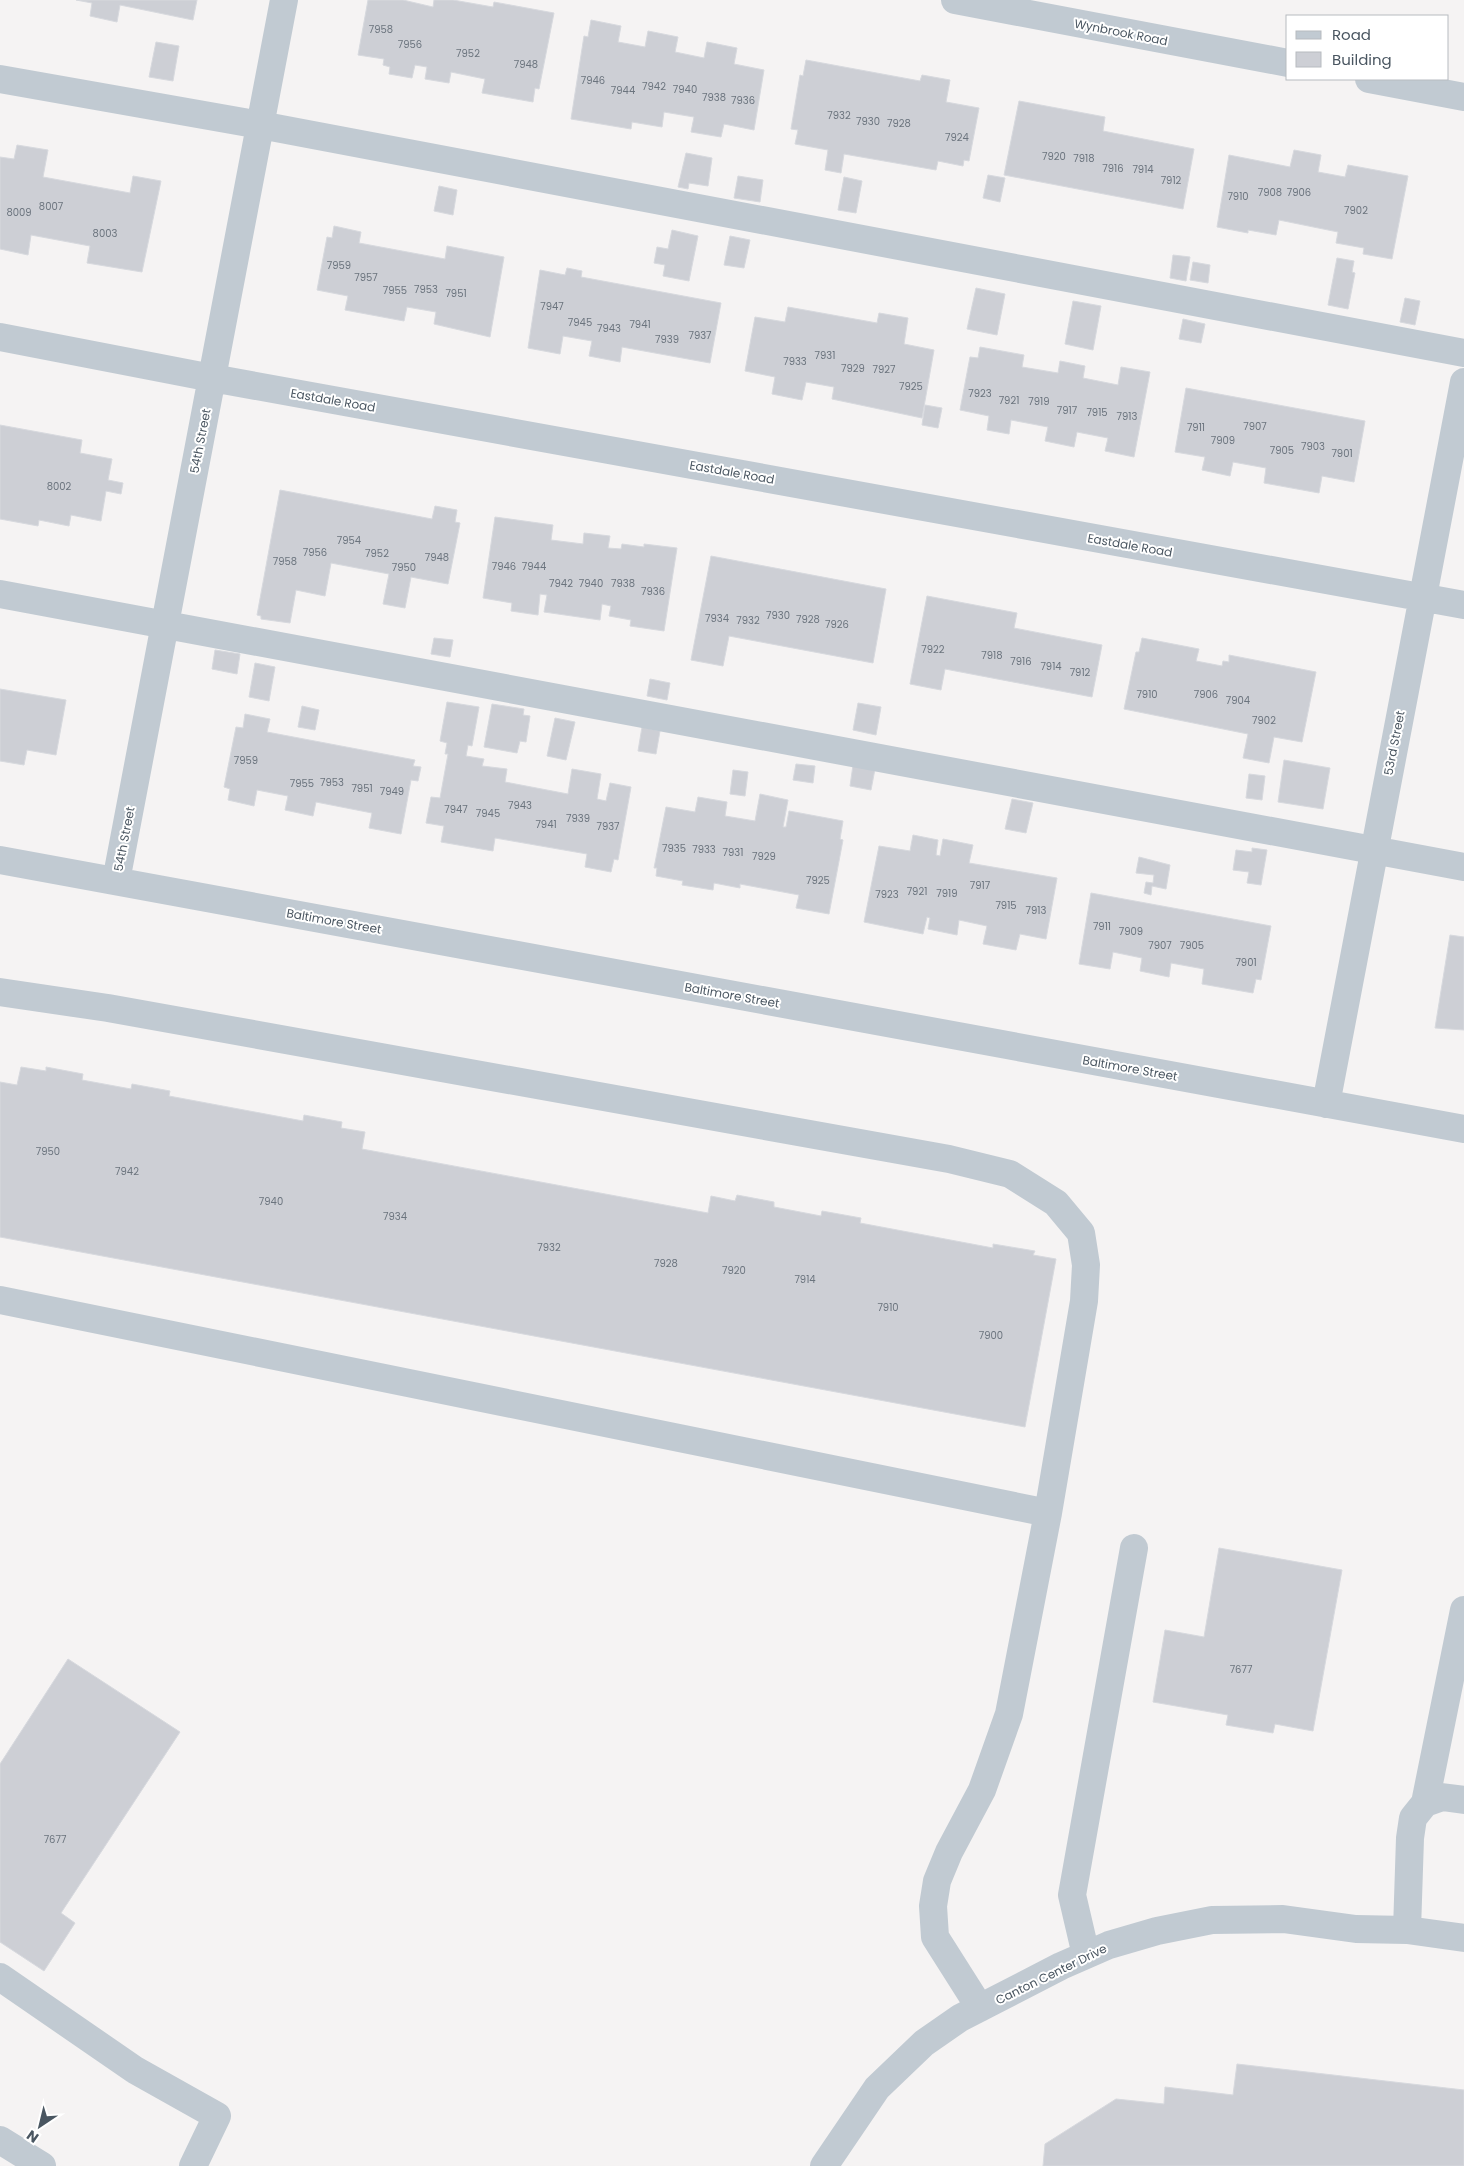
<svg xmlns="http://www.w3.org/2000/svg" width="1464" height="2166" font-family="Poppins,sans-serif">
<rect width="100%" height="100%" fill="#f5f3f3"/>
<path fill="#cdcfd5" stroke="#d7d9de" d="M 76,0 L 197,0 L 193,20 L 120,5 L 117,22 L 90,16 L 92,3 Z
M 368,0 L 403,0 L 433,7 L 434,0 L 453,0 L 493,7 L 494,2 L 554,13 L 539,89 L 535,88 L 533,102 L 482,93 L 485,79 L 451,72 L 449,83 L 425,79 L 427,67 L 415,65 L 412,78 L 389,74 L 390,67 L 383,65 L 384,59 L 358,55 Z
M 591,20 L 621,26 L 618,42 L 645,47 L 648,31 L 678,37 L 675,52 L 704,58 L 707,42 L 737,48 L 734,64 L 764,70 L 754,130 L 724,124 L 721,137 L 691,132 L 694,117 L 664,112 L 662,127 L 632,122 L 631,129 L 571,119 L 584,36 L 588,37 Z
M 156,42 L 179,46 L 173,81 L 149,77 Z
M 806,60 L 920,81 L 922,75 L 950,80 L 946,102 L 979,108 L 969,161 L 964,160 L 963,166 L 938,161 L 936,170 L 844,154 L 841,173 L 825,170 L 828,150 L 795,144 L 798,130 L 791,129 L 800,75 L 803,76 Z
M 1019,101 L 1105,117 L 1103,131 L 1194,149 L 1183,209 L 1004,175 Z
M 17,145 L 48,150 L 43,177 L 130,193 L 133,176 L 161,181 L 142,272 L 87,263 L 90,246 L 31,235 L 28,255 L 0,249 L 0,157 L 14,159 Z
M 1294,150 L 1321,155 L 1318,172 L 1345,177 L 1348,165 L 1408,176 L 1392,259 L 1363,254 L 1364,248 L 1336,243 L 1338,232 L 1279,220 L 1276,235 L 1248,230 L 1248,233 L 1217,227 L 1229,155 L 1290,167 Z
M 686,153 L 712,158 L 708,186 L 689,183 L 688,189 L 678,187 Z
M 988,175 L 1005,178 L 1000,202 L 983,198 Z
M 738,176 L 763,180 L 760,202 L 734,198 Z
M 844,177 L 862,181 L 856,213 L 838,210 Z
M 439,186 L 457,190 L 453,215 L 434,211 Z
M 334,226 L 361,232 L 359,243 L 445,259 L 447,246 L 504,257 L 490,337 L 434,324 L 436,312 L 407,307 L 404,321 L 345,310 L 348,296 L 317,290 L 327,237 L 332,238 Z
M 672,230 L 698,236 L 689,281 L 663,276 L 665,265 L 654,263 L 657,247 L 668,249 Z
M 730,236 L 750,240 L 744,268 L 724,265 Z
M 1173,255 L 1190,257 L 1186,281 L 1170,278 Z
M 1337,258 L 1354,261 L 1352,272 L 1355,273 L 1348,309 L 1328,305 Z
M 1193,262 L 1210,265 L 1208,283 L 1190,280 Z
M 567,268 L 582,271 L 581,277 L 721,303 L 710,363 L 622,347 L 620,362 L 589,356 L 592,341 L 563,336 L 560,354 L 528,348 L 540,270 L 565,275 Z
M 976,288 L 1005,294 L 997,335 L 967,329 Z
M 1405,298 L 1420,301 L 1415,325 L 1400,322 Z
M 1073,301 L 1101,306 L 1093,350 L 1065,344 Z
M 788,307 L 877,323 L 879,313 L 908,318 L 904,344 L 934,350 L 922,418 L 832,399 L 834,387 L 806,382 L 802,400 L 772,394 L 775,377 L 745,371 L 755,317 L 785,322 Z
M 1183,319 L 1205,324 L 1201,343 L 1179,339 Z
M 980,347 L 1024,355 L 1022,367 L 1058,373 L 1060,361 L 1085,366 L 1083,378 L 1118,385 L 1121,367 L 1150,372 L 1134,457 L 1105,451 L 1108,438 L 1077,432 L 1074,447 L 1045,441 L 1048,427 L 1011,420 L 1009,434 L 987,430 L 989,416 L 960,410 L 970,357 L 978,358 Z
M 1186,388 L 1365,421 L 1354,482 L 1322,476 L 1319,493 L 1264,483 L 1266,468 L 1233,462 L 1230,476 L 1202,470 L 1205,457 L 1175,452 Z
M 925,405 L 942,408 L 938,428 L 922,425 Z
M 0,425 L 82,440 L 80,453 L 112,459 L 108,480 L 123,483 L 121,494 L 106,491 L 101,521 L 71,515 L 69,526 L 39,520 L 38,526 L 0,519 Z
M 280,490 L 432,519 L 435,506 L 457,510 L 455,522 L 460,523 L 448,584 L 411,577 L 405,608 L 383,604 L 389,574 L 331,563 L 325,596 L 296,590 L 290,623 L 261,619 L 261,616 L 257,615 Z
M 495,517 L 553,525 L 551,540 L 583,544 L 584,533 L 610,536 L 608,548 L 621,549 L 622,544 L 644,547 L 644,544 L 677,548 L 664,631 L 630,626 L 631,620 L 609,616 L 611,606 L 602,604 L 600,620 L 544,612 L 547,595 L 540,594 L 538,615 L 511,611 L 512,603 L 483,598 Z
M 711,556 L 886,589 L 873,663 L 729,636 L 723,666 L 691,660 Z
M 927,596 L 1017,613 L 1014,628 L 1102,645 L 1092,697 L 945,669 L 941,690 L 910,684 Z
M 434,638 L 453,640 L 450,657 L 431,654 Z
M 1142,638 L 1199,649 L 1196,661 L 1222,666 L 1223,661 L 1229,662 L 1229,655 L 1316,672 L 1302,742 L 1274,737 L 1269,763 L 1243,758 L 1248,734 L 1124,709 L 1136,652 L 1139,652 Z
M 215,650 L 240,654 L 237,674 L 212,669 Z
M 255,663 L 275,667 L 269,701 L 249,697 Z
M 650,679 L 670,683 L 667,700 L 647,696 Z
M 0,689 L 66,700 L 56,755 L 27,750 L 24,765 L 0,761 Z
M 447,702 L 479,707 L 472,746 L 468,745 L 466,756 L 484,759 L 482,766 L 507,769 L 505,782 L 568,794 L 572,769 L 601,774 L 597,799 L 606,801 L 610,783 L 631,787 L 618,860 L 614,859 L 611,872 L 585,867 L 587,854 L 495,838 L 493,851 L 441,842 L 444,826 L 426,823 L 431,797 L 440,798 L 448,754 L 445,754 L 447,743 L 440,741 Z
M 858,703 L 881,707 L 876,735 L 853,730 Z
M 492,704 L 524,709 L 523,715 L 530,716 L 526,742 L 520,741 L 517,753 L 484,747 Z
M 302,706 L 319,710 L 315,730 L 298,727 Z
M 245,714 L 270,719 L 267,732 L 415,760 L 413,766 L 421,767 L 418,781 L 411,780 L 401,834 L 369,828 L 372,813 L 316,802 L 313,816 L 285,810 L 288,796 L 257,790 L 254,806 L 228,800 L 230,789 L 224,787 L 236,727 L 243,728 Z
M 555,718 L 575,722 L 566,760 L 547,756 Z
M 642,727 L 660,731 L 656,754 L 638,751 Z
M 1284,760 L 1330,768 L 1323,809 L 1278,802 Z
M 796,764 L 815,766 L 813,783 L 793,780 Z
M 853,765 L 875,769 L 871,790 L 850,786 Z
M 733,770 L 748,772 L 745,796 L 730,794 Z
M 1249,774 L 1265,776 L 1262,800 L 1246,798 Z
M 760,794 L 788,800 L 783,827 L 786,827 L 789,811 L 843,821 L 840,839 L 843,840 L 829,914 L 796,908 L 799,895 L 740,884 L 740,888 L 714,883 L 713,890 L 682,885 L 683,881 L 656,876 L 657,868 L 654,868 L 666,807 L 695,812 L 698,797 L 727,802 L 725,816 L 755,821 Z
M 1012,799 L 1033,803 L 1026,833 L 1005,829 Z
M 913,835 L 938,840 L 936,855 L 940,856 L 943,839 L 973,845 L 969,863 L 1057,878 L 1046,939 L 1020,934 L 1016,950 L 983,944 L 987,926 L 959,920 L 957,935 L 928,929 L 930,918 L 927,917 L 923,934 L 864,922 L 879,846 L 910,851 Z
M 1252,848 L 1267,850 L 1261,885 L 1247,883 L 1249,872 L 1233,870 L 1236,850 L 1252,852 Z
M 1139,857 L 1170,865 L 1166,889 L 1152,886 L 1151,895 L 1144,893 L 1146,882 L 1153,883 L 1154,875 L 1136,873 Z
M 1091,893 L 1271,926 L 1261,980 L 1256,979 L 1253,993 L 1202,984 L 1204,969 L 1171,963 L 1169,977 L 1140,971 L 1142,958 L 1113,952 L 1110,969 L 1079,964 Z
M 1450,935 L 1464,937 L 1464,1030 L 1435,1028 Z
M 21,1067 L 46,1071 L 46,1067 L 83,1074 L 82,1080 L 131,1089 L 132,1084 L 170,1091 L 169,1096 L 303,1121 L 304,1115 L 342,1122 L 341,1128 L 365,1132 L 362,1149 L 708,1213 L 711,1196 L 735,1201 L 737,1195 L 774,1202 L 774,1207 L 821,1216 L 822,1211 L 861,1218 L 860,1223 L 993,1248 L 993,1244 L 1035,1251 L 1033,1255 L 1056,1259 L 1025,1427 L 0,1237 L 0,1082 L 17,1085 Z
M 1219,1548 L 1342,1570 L 1313,1731 L 1275,1724 L 1273,1733 L 1226,1725 L 1228,1715 L 1153,1702 L 1165,1630 L 1204,1637 Z
M 68,1659 L 180,1732 L 61,1913 L 75,1923 L 44,1971 L 0,1942 L 0,1764 Z
M 1237,2064 L 1464,2090 L 1464,2166 L 1043,2166 L 1045,2144 L 1116,2099 L 1164,2104 L 1165,2087 L 1233,2095 Z"/>
<g fill="none" stroke-linecap="round" stroke-linejoin="round">
<path stroke="#c1cad2" stroke-width="28" d="M 955,0 L 1288,63
M 0,79 L 260,125 L 1464,353
M 1369,79 L 1464,97
M 0,337 L 212,378 L 1464,605
M 0,594 L 1464,867
M 0,860 L 1464,1129
M 116,881 L 284,0
M 0,992 L 108,1008 L 949,1159 L 1010,1174 L 1056,1203 L 1081,1233 L 1086,1265 L 1084,1301 L 1048,1513 L 1009,1714 L 982,1790 L 949,1852 L 937,1881 L 933,1906 L 935,1937 L 980,2008
M 1326,1104 L 1464,382
M 0,1300 L 1048,1513
M 1425,1803 L 1464,1610
M 1407,1930 L 1410,1838 L 1413,1818 L 1425,1803 L 1442,1797 L 1464,1800
M 1086,1955 L 1072,1895 L 1134,1548
M 0,1977 L 135,2070 L 217,2116 L 193,2166
M 0,2140 L 42,2166
M 824,2166 L 877,2088 L 924,2043 L 960,2018 L 1061,1966 L 1109,1945 L 1157,1931 L 1212,1920 L 1283,1919 L 1356,1929 L 1407,1930 L 1464,1938"/>
</g>
<g text-anchor="middle" dominant-baseline="central" stroke-width="4" stroke-linejoin="round" paint-order="stroke">
<g font-size="10" fill="#6b747e">
<text x="381" y="29">7958</text>
<text x="410" y="44">7956</text>
<text x="468" y="53">7952</text>
<text x="526" y="64">7948</text>
<text x="593" y="80">7946</text>
<text x="654" y="86">7942</text>
<text x="685" y="89">7940</text>
<text x="623" y="90">7944</text>
<text x="714" y="97">7938</text>
<text x="743" y="100">7936</text>
<text x="839" y="115">7932</text>
<text x="868" y="121">7930</text>
<text x="899" y="123">7928</text>
<text x="957" y="137">7924</text>
<text x="1054" y="156">7920</text>
<text x="1084" y="158">7918</text>
<text x="1113" y="168">7916</text>
<text x="1143" y="169">7914</text>
<text x="1171" y="180">7912</text>
<text x="1270" y="192">7908</text>
<text x="1299" y="192">7906</text>
<text x="1238" y="196">7910</text>
<text x="51" y="206">8007</text>
<text x="1356" y="210">7902</text>
<text x="19" y="212">8009</text>
<text x="105" y="233">8003</text>
<text x="339" y="265">7959</text>
<text x="366" y="277">7957</text>
<text x="426" y="289">7953</text>
<text x="395" y="290">7955</text>
<text x="456" y="293">7951</text>
<text x="552" y="306">7947</text>
<text x="580" y="322">7945</text>
<text x="640" y="324">7941</text>
<text x="609" y="328">7943</text>
<text x="700" y="335">7937</text>
<text x="667" y="339">7939</text>
<text x="825" y="355">7931</text>
<text x="795" y="361">7933</text>
<text x="853" y="368">7929</text>
<text x="884" y="369">7927</text>
<text x="911" y="386">7925</text>
<text x="980" y="393">7923</text>
<text x="1009" y="400">7921</text>
<text x="1039" y="401">7919</text>
<text x="1067" y="410">7917</text>
<text x="1097" y="412">7915</text>
<text x="1127" y="416">7913</text>
<text x="1255" y="426">7907</text>
<text x="1196" y="427">7911</text>
<text x="1223" y="440">7909</text>
<text x="1313" y="446">7903</text>
<text x="1282" y="450">7905</text>
<text x="1342" y="453">7901</text>
<text x="59" y="486">8002</text>
<text x="349" y="540">7954</text>
<text x="315" y="552">7956</text>
<text x="377" y="553">7952</text>
<text x="437" y="557">7948</text>
<text x="285" y="561">7958</text>
<text x="504" y="566">7946</text>
<text x="534" y="566">7944</text>
<text x="404" y="567">7950</text>
<text x="561" y="583">7942</text>
<text x="591" y="583">7940</text>
<text x="623" y="583">7938</text>
<text x="653" y="591">7936</text>
<text x="778" y="615">7930</text>
<text x="717" y="618">7934</text>
<text x="808" y="619">7928</text>
<text x="748" y="620">7932</text>
<text x="837" y="624">7926</text>
<text x="933" y="649">7922</text>
<text x="992" y="655">7918</text>
<text x="1021" y="661">7916</text>
<text x="1051" y="666">7914</text>
<text x="1080" y="672">7912</text>
<text x="1147" y="694">7910</text>
<text x="1206" y="694">7906</text>
<text x="1238" y="700">7904</text>
<text x="1264" y="720">7902</text>
<text x="246" y="760">7959</text>
<text x="332" y="782">7953</text>
<text x="302" y="783">7955</text>
<text x="362" y="788">7951</text>
<text x="392" y="791">7949</text>
<text x="520" y="805">7943</text>
<text x="456" y="809">7947</text>
<text x="488" y="813">7945</text>
<text x="578" y="818">7939</text>
<text x="546" y="824">7941</text>
<text x="608" y="826">7937</text>
<text x="674" y="848">7935</text>
<text x="704" y="849">7933</text>
<text x="733" y="852">7931</text>
<text x="764" y="856">7929</text>
<text x="818" y="880">7925</text>
<text x="980" y="885">7917</text>
<text x="917" y="891">7921</text>
<text x="947" y="893">7919</text>
<text x="887" y="894">7923</text>
<text x="1006" y="905">7915</text>
<text x="1036" y="910">7913</text>
<text x="1102" y="926">7911</text>
<text x="1131" y="931">7909</text>
<text x="1160" y="945">7907</text>
<text x="1192" y="945">7905</text>
<text x="1246" y="962">7901</text>
<text x="48" y="1151">7950</text>
<text x="127" y="1171">7942</text>
<text x="271" y="1201">7940</text>
<text x="395" y="1216">7934</text>
<text x="549" y="1247">7932</text>
<text x="666" y="1263">7928</text>
<text x="734" y="1270">7920</text>
<text x="805" y="1279">7914</text>
<text x="888" y="1307">7910</text>
<text x="991" y="1335">7900</text>
<text x="1241" y="1669">7677</text>
<text x="55" y="1839">7677</text>
</g>
<g font-size="12" fill="#4a5661" stroke="#fff">
<text transform="translate(1121 32) rotate(11)">Wynbrook Road</text>
<text transform="translate(333 400) rotate(10)">Eastdale Road</text>
<text transform="translate(200 441) rotate(-79)">54th Street</text>
<text transform="translate(732 472) rotate(10)">Eastdale Road</text>
<text transform="translate(1130 545) rotate(10)">Eastdale Road</text>
<text transform="translate(1394 743) rotate(-79)">53rd Street</text>
<text transform="translate(124 839) rotate(-79)">54th Street</text>
<text transform="translate(334 921) rotate(10)">Baltimore Street</text>
<text transform="translate(732 995) rotate(10)">Baltimore Street</text>
<text transform="translate(1130 1068) rotate(10)">Baltimore Street</text>
<text transform="translate(1051 1974) rotate(-26)">Canton Center Drive</text>
</g>
</g>
<rect x="1286" y="15" width="162" height="65" fill="#ffffff" stroke="#b7bbc0"/>
<rect x="1296" y="31" width="25" height="8" fill="#c1cad2" stroke="#b7bbc0"/>
<text x="1332" y="40" font-size="15" fill="#4a5661">Road</text>
<rect x="1296" y="52" width="25" height="15" fill="#cdcfd5" stroke="#b7bbc0"/>
<text x="1332" y="65" font-size="15" fill="#4a5661">Building</text>
<g transform="translate(40 2126) rotate(215)" stroke="#ffffff" stroke-width="4" paint-order="stroke">
<path d="M0-4L9 19L0 12L-9 19Z" fill="#4a5661"/>
<text y="-8" font-size="14" font-weight="bold" text-anchor="middle" fill="#4a5661">N</text>
</g>
</svg>
